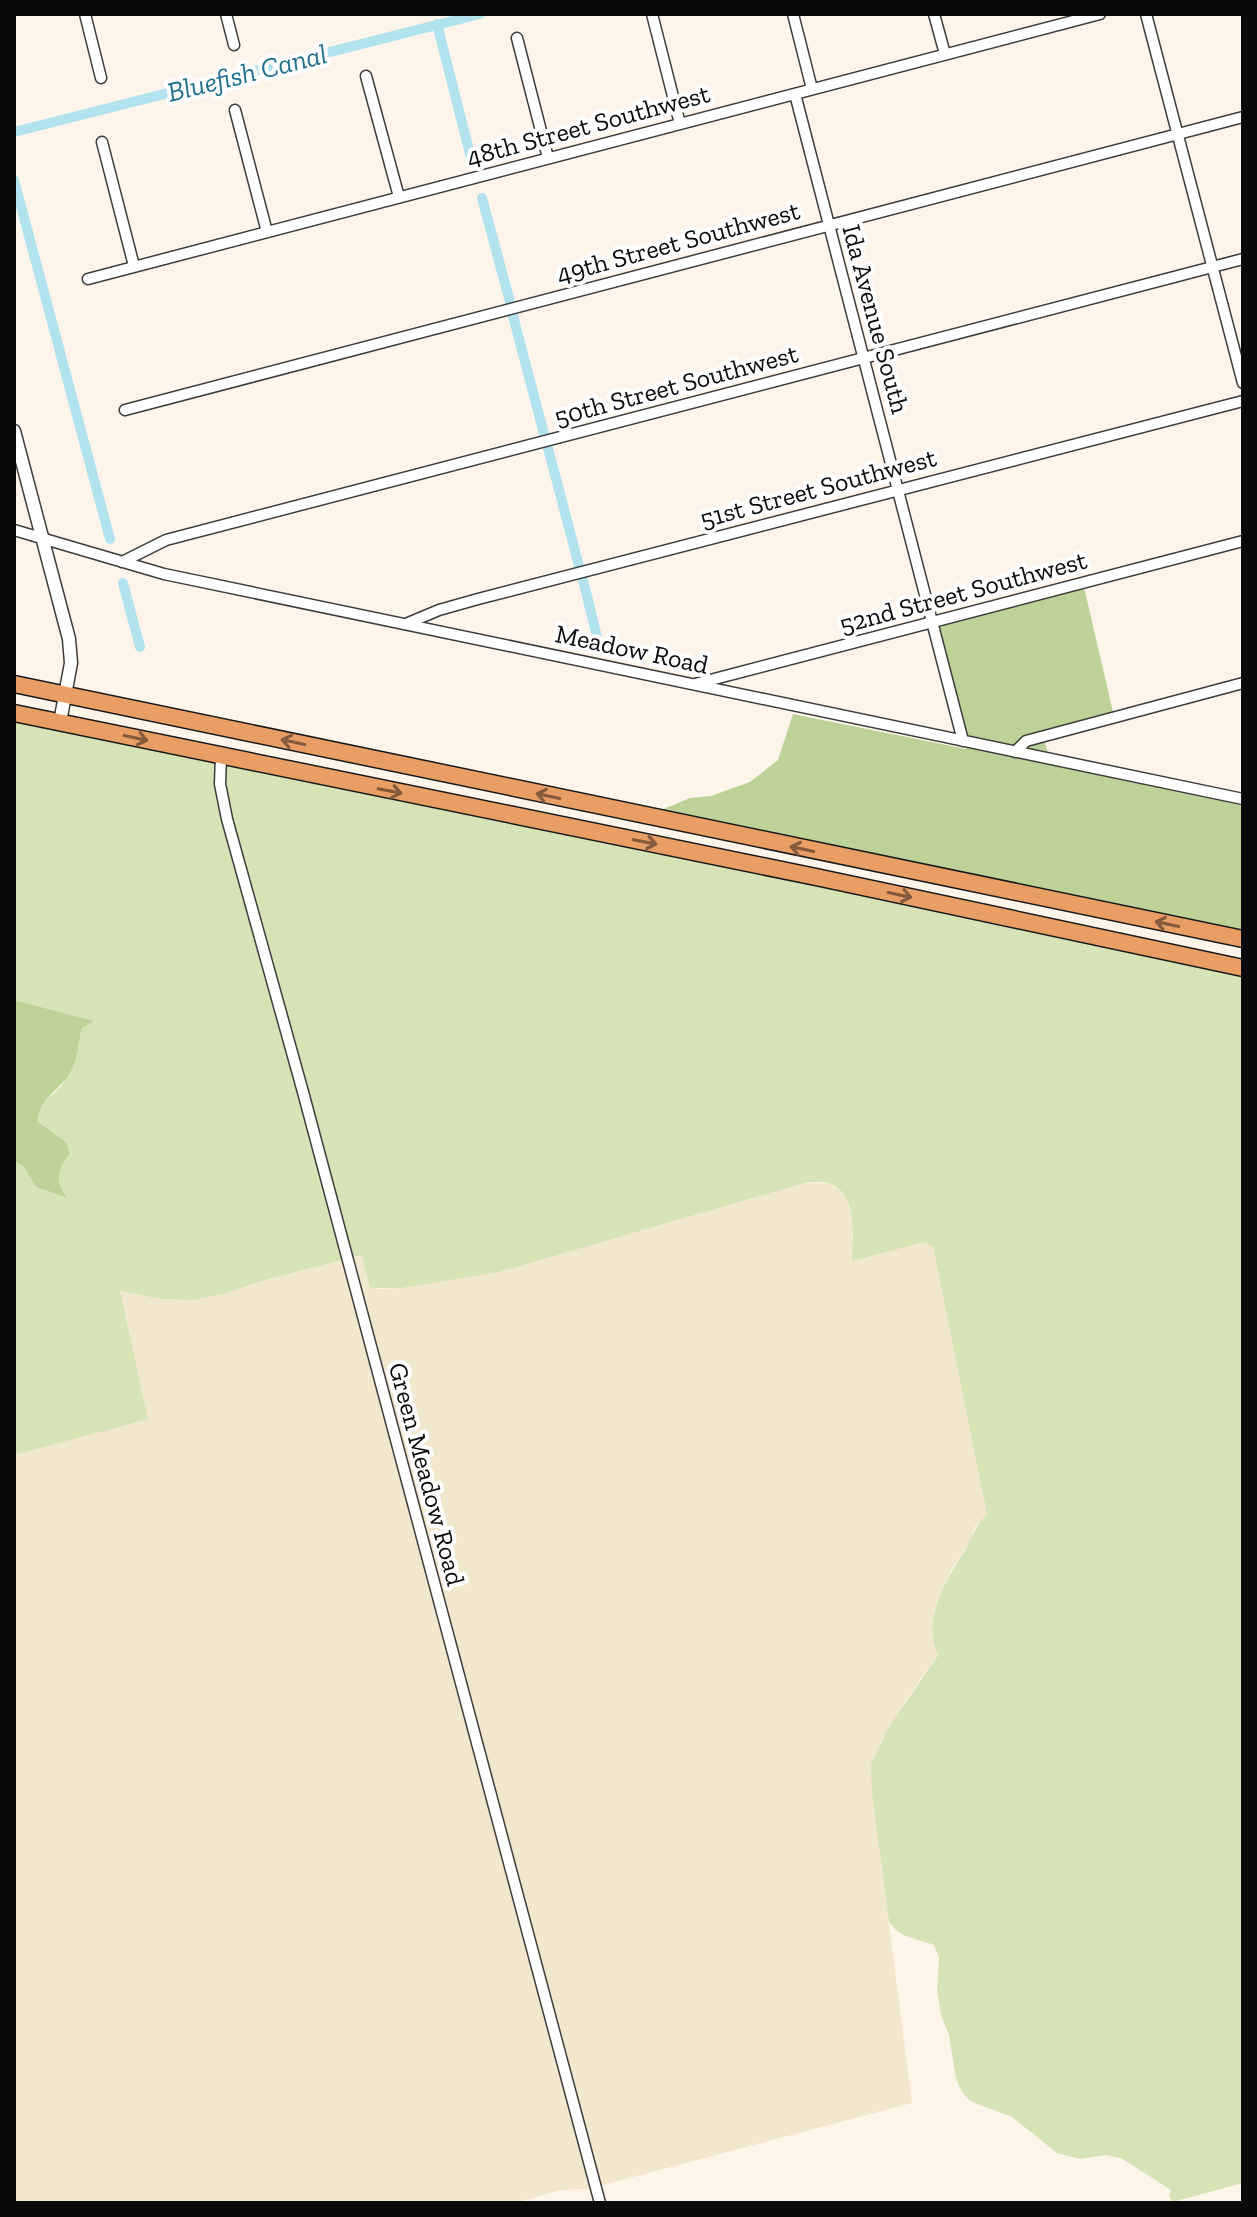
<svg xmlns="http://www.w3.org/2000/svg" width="1257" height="2217" font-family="'Zilla Slab',serif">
<rect width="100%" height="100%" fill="#fdf5e9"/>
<path fill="#f0e7cc" d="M 808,1182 L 831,1184 L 845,1193 L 852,1216 L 852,1261 L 924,1241 L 933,1247 L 987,1514 L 974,1528 L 970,1541 L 951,1570 L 937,1602 L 934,1613 L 938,1654 L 906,1700 L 880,1744 L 880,1854 L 912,2103 L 588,2189 L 561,2190 L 515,2203 L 14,2203 L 14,1455 L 148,1418 L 119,1291 L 160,1299 L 193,1300 L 224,1294 L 265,1280 L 363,1255 L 371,1286 L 379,1289 L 402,1288 L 499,1272 Z"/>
<path fill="#d5e3b7" d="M 14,718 L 815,882 L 1243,974 L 1243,2183 L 1172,2202 L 1169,2195 L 1171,2190 L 1121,2158 L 1105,2155 L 1080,2159 L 1057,2153 L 1012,2117 L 970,2101 L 962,2092 L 956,2079 L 949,2035 L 941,2015 L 937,1991 L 939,1957 L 934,1945 C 916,1938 899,1938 889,1922 L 872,1793 L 871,1764 L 889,1727 L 938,1655 C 922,1616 946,1581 965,1550 C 973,1535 975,1526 987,1514 L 933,1247 L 924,1242 L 852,1261 C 852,1238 858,1197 833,1185 C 826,1181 815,1182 808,1182 L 499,1272 L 402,1288 L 370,1288 L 362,1255 L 265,1280 L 224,1294 L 193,1300 L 160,1299 L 120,1291 L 148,1419 L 14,1455 L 14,1161 L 24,1167 L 36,1187 L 66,1198 C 56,1175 55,1175 70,1153 L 66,1142 L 38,1122 C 39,1095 53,1100 64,1082 C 75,1066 77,1046 82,1028 L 93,1021 L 14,1000 Z"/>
<path fill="#bcd298" d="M 1083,583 L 1114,716 L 1043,737 L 1051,761 L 1243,800 L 1243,934 L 654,813 L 690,798 L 711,796 L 750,782 L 778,760 L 793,714 L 966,749 L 936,621 Z
M 14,1000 L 94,1021 L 82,1028 C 78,1042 78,1058 71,1071 C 60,1092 38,1097 38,1122 L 66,1142 L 70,1153 C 56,1173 55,1178 67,1198 L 36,1187 L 24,1167 L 14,1161 Z"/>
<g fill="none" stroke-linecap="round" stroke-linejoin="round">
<path stroke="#b3e2ef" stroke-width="10" d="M 437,24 L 471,158
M 14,132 L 480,14
M 14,180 L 110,539
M 482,198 L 510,302
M 513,316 L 544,434
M 548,448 L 579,566
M 583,580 L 598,641
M 123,583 L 140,647"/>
<g stroke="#3d3d3d" stroke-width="13">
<path id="minor" d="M 85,14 L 101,78
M 226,14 L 234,45
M 652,14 L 680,124
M 793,14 L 812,89
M 934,14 L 945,54
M 1146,14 L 1243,383
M 517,38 L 548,158
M 366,76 L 399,197
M 795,94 L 963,741
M 235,110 L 267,232
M 102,142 L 134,266
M 88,279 L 1100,14
M 125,410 L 1243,117
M 14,530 L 164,574 L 1243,799
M 122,562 L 166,540 L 1243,259
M 408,623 L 439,610 L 478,599 L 1243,401
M 695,684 L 1243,541
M 1015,752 L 1026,741 L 1243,683
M 221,756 L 220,784 L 227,819 L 303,1092 L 600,2203"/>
</g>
<g stroke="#3d3d3d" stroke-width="15">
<path id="tertiary" d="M 14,431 L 69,639 L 71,663 L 60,722"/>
</g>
<g stroke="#1b1b1b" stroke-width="19">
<path id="trunk" d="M 14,684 L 1243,939
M 14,713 L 816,877 L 1243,968"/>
</g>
<use href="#minor" stroke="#fff" stroke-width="10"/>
<use href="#tertiary" stroke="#fff" stroke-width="12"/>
<use href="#trunk" stroke="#e89e65" stroke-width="16"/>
</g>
<defs><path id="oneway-shaft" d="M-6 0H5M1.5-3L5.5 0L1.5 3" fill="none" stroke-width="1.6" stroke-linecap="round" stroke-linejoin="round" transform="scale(2)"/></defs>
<g stroke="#845b3c">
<use href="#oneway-shaft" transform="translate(136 738) rotate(12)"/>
<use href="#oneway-shaft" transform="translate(293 742) rotate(-168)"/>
<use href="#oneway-shaft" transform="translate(390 791) rotate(11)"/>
<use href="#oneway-shaft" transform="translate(548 796) rotate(-168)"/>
<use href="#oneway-shaft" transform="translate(645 842) rotate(11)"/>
<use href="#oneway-shaft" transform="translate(802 849) rotate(-168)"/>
<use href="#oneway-shaft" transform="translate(900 895) rotate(12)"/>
<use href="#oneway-shaft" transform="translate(1167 924) rotate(-168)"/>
</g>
<g text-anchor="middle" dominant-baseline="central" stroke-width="8" stroke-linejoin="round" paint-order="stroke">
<g font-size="26" fill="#0a0a0a" stroke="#fff">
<text transform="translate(588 125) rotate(-15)">48th Street Southwest</text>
<text transform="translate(678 242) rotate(-15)">49th Street Southwest</text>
<text transform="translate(876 319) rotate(75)">Ida Avenue South</text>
<text transform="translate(676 385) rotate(-15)">50th Street Southwest</text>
<text transform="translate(818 488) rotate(-15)">51st Street Southwest</text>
<text transform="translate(963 592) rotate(-15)">52nd Street Southwest</text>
<text transform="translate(632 649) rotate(12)">Meadow Road</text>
<text transform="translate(427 1474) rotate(75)">Green Meadow Road</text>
</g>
<g font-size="28" font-style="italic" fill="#21708d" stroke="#fff">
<text transform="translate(247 73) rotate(-14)">Bluefish Canal</text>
</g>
</g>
<rect width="1257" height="2217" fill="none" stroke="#0a0a0a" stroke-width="32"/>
</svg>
